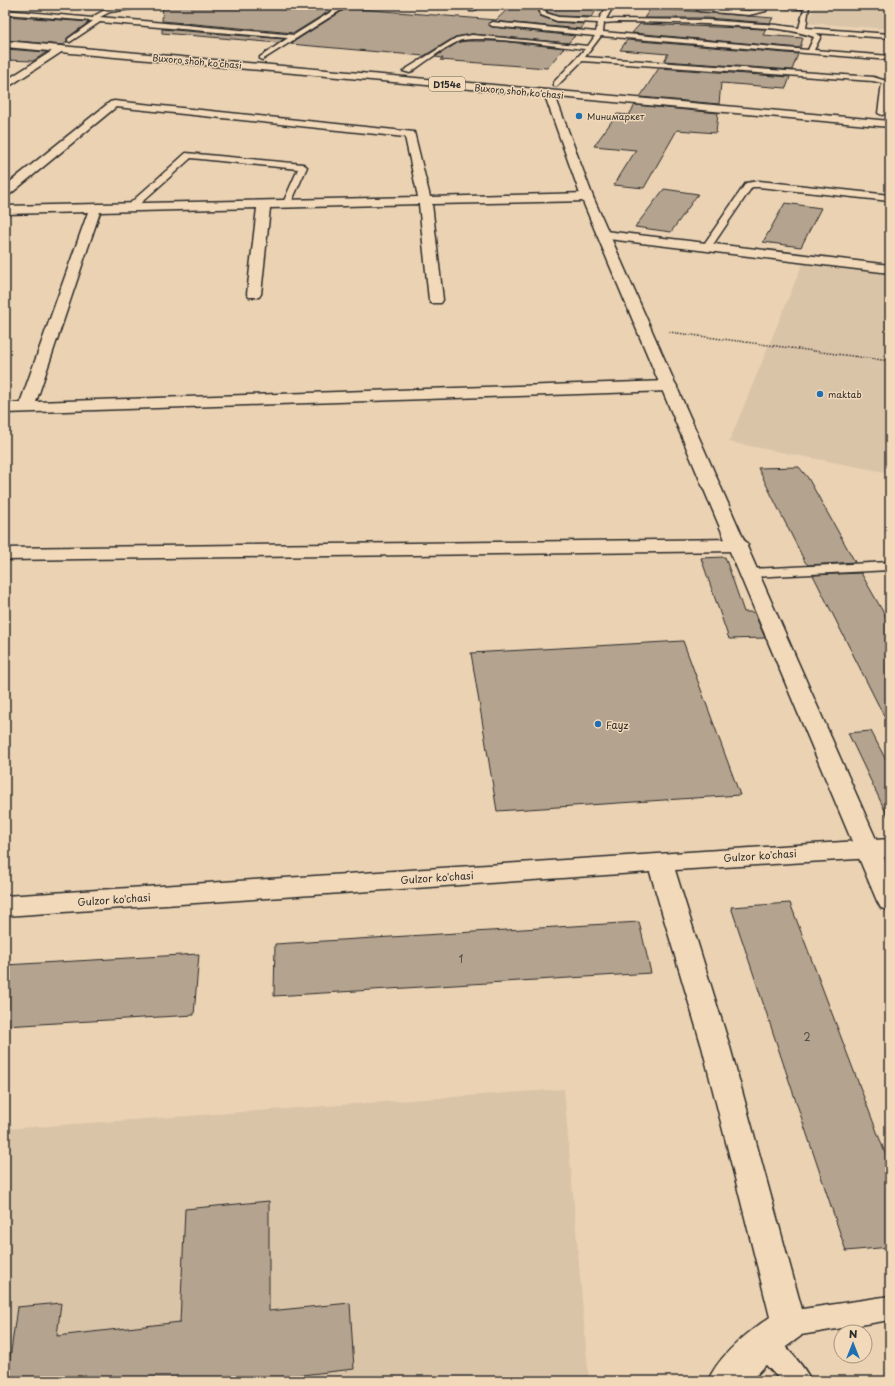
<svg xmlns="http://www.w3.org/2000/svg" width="895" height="1386" font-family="'Playpen Sans',sans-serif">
<rect width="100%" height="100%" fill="#ead2b3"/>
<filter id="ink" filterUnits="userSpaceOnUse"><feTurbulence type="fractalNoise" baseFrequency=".025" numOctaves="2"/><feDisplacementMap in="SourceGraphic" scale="8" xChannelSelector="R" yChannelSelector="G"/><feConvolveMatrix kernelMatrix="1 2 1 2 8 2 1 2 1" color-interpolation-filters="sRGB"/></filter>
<g filter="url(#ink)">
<path fill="#dac4a8" d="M 815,5 L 890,5 L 890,29 L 808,23 Z
M 804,260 L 890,271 L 890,473 L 729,442 Z
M 564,1089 L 589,1381 L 5,1381 L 5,1129 Z"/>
<path fill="#b4a38e" stroke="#2b2b2b" d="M 163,5 L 313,5 L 336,7 L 294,33 L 162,21 Z
M 512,5 L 540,5 L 538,8 L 540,16 L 557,22 L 585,24 L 581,29 L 492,21 L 488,24 L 492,27 L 575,36 L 568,43 L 472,34 L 455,37 L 424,56 L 290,44 L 347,8 L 496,20 Z
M 550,5 L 601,5 L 591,17 L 558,16 L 547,12 L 547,9 Z
M 651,8 L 749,16 L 773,18 L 770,23 L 707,18 L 644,18 Z
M 5,16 L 89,22 L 67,38 L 67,42 L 63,45 L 5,40 Z
M 640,24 L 766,29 L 763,35 L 803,38 L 800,48 L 632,33 Z
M 162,29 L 284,39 L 278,43 L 210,37 L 162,33 Z
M 627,40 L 798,54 L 792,70 L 664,61 L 668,54 L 620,50 Z
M 468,41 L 500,41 L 564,48 L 547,68 L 440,60 L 443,58 L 435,57 L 459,42 Z
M 5,49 L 47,52 L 33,61 L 5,60 Z
M 659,68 L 790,77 L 786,88 L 721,83 L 719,104 L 640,97 Z
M 635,105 L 718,113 L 716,133 L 677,130 L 644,188 L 614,185 L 636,150 L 594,146 L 617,114 L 629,115 Z
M 664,189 L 698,194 L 671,232 L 635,227 Z
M 785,203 L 821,208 L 801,247 L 763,242 Z
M 799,467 L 808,478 L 855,562 L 808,565 L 805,562 L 758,468 Z
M 725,557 L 744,612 L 754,612 L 765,638 L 729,639 L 701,558 Z
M 861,573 L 890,624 L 890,728 L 813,575 Z
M 683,641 L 740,795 L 497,811 L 471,653 Z
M 871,731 L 890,768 L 890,821 L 848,733 Z
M 790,903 L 890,1166 L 890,1247 L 846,1251 L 731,907 Z
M 639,922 L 651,973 L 274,996 L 275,944 Z
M 199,954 L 194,1015 L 5,1026 L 5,965 Z
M 269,1201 L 269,1311 L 350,1303 L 354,1369 L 249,1381 L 7,1381 L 17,1307 L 61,1303 L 57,1336 L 180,1322 L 185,1209 Z"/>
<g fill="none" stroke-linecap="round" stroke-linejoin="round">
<g stroke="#2b2b2b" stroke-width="3">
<path id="service" d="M 137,5 L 157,5 L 110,12 L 100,17 L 294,35 L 342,5 L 349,5 L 262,60 L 260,59 L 260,57 L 288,38 L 100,22 L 70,42 L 68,41 L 68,39 L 93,21 L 5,14 L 5,10 L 93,18 L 94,16 L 108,8 Z
M 474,5 L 481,5 L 474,11 L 470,11 L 470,9 Z
M 542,5 L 549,5 L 545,9 L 546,13 L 558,17 L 599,19 L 608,5 L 614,5 L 606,19 L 707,20 L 777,25 L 799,28 L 804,9 L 780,7 L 777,5 L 809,6 L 806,28 L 890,34 L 890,38 L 815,33 L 821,36 L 814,50 L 890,56 L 890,60 L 601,36 L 585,57 L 873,77 L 890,82 L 886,113 L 882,115 L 878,113 L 882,83 L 873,81 L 582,61 L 557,86 L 554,86 L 554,82 L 585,49 C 562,47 476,34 459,41 C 442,49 425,62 410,73 L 403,71 L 456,38 L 472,35 L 588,46 L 595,36 L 492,26 L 489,24 L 492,22 L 596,32 L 598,23 L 557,21 L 541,15 L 539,8 ZM 617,22 C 657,22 696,23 736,26 C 763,28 789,28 814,37 L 808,50 L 603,32 L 604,23 Z
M 762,5 L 768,5 L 766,11 L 749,15 L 699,11 L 696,9 L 699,7 L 749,11 L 761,9 Z
M 186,153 L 303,164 L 307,167 L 291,203 L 287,206 L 283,203 L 298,169 L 191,158 L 134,209 L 128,209 L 128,205 Z
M 759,181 L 890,195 L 890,201 L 759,187 L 752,187 L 710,249 L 704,249 L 702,247 L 746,183 Z
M 890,562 L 890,570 L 750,577 L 745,576 L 743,573 L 745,570 L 750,569 Z
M 890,1296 L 890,1320 L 789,1337 L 780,1333 L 776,1324 L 780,1315 L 789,1311 Z
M 763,1330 C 779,1337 804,1365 811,1381 L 781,1381 L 754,1352 L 750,1343 L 754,1334 Z"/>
</g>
<g stroke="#2b2b2b" stroke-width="3">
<path id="minor" d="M 60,46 L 63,47 L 63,51 L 5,89 L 5,81 Z
M 114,101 L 414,132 L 430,197 L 587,193 L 593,197 L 587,201 L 432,204 L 443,300 L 441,303 L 431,303 L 429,300 L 419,204 L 270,208 L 261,294 L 259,297 L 249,297 L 247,294 L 257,208 L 100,212 L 36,402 L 669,381 L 675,383 L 677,386 L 675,389 L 669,391 L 5,413 L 5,403 L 20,403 L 88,212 L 5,214 L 5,206 L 418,197 L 405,137 L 116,107 L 9,195 L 5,196 L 5,186 L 110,102 Z
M 605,231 L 890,265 L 890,273 L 600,238 L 599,235 L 600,232 Z
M 738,539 L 745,541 L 748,545 L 745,549 L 738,551 L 5,560 L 5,548 Z
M 890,839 L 890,857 L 675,870 L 730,1047 L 806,1324 L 801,1336 L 775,1355 L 751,1381 L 708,1381 C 719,1355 747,1333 770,1317 L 702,1047 L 650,872 L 5,916 L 5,896 Z"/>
</g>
<g stroke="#2b2b2b" stroke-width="3">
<path id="tertiary" d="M 549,90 L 554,93 L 593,197 L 890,871 L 890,911 L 881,908 L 877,901 L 581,197 L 544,93 Z"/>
</g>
<g stroke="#2b2b2b" stroke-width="3">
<path id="primary" d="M 5,41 L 890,121 L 890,127 L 5,47 Z"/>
</g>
<path stroke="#2b2b2b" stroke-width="1.5" stroke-dasharray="1.5 1.5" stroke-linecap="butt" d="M 669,332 L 890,361"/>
<use href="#service" fill="#f2d9b9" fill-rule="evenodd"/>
<use href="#minor" fill="#f2d9b9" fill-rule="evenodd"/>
<use href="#tertiary" fill="#f2d9b9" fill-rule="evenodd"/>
<use href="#primary" fill="#f2d9b9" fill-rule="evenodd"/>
</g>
</g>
<g fill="#1f6fb2" stroke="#f2d9b9" stroke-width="1.5">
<circle cx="579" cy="116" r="4"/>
<circle cx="820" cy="394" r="4"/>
<circle cx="598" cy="724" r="4"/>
</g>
<g text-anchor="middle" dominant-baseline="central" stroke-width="3" stroke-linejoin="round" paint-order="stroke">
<g font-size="9" fill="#2b2b2b" stroke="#f2d9b9">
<text transform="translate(197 61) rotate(5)">Buxoro shoh ko'chasi</text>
<text transform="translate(519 91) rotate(5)">Buxoro shoh ko'chasi</text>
</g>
<rect fill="#f2d9b9" stroke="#675f56" stroke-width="1" x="429" y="77" width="36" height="14" rx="3"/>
<g font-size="9" font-weight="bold" fill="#2b2b2b">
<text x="447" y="84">D154e</text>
</g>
<g font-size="9" fill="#2b2b2b" stroke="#f2d9b9" text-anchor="start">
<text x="587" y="116">Минимаркет</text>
<text x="828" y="394">maktab</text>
</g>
<g font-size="10" fill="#2b2b2b" stroke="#f2d9b9" text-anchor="start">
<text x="606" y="724">Fayz</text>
</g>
<g font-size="10" fill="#2b2b2b" stroke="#f2d9b9">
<text transform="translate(760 855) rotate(-4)">Gulzor ko'chasi</text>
<text transform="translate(437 877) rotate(-4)">Gulzor ko'chasi</text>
<text transform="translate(114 899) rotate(-4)">Gulzor ko'chasi</text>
</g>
<g font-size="10" fill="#4d4944">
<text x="461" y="958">1</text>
<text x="807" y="1036">2</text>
</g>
</g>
<rect width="895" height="1386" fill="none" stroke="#f2d9b9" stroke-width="20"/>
<rect x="10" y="10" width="875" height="1366" fill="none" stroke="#2b2b2b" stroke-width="1.5" filter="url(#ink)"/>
<g transform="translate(853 1344)"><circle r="19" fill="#f2d9b9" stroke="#a29380"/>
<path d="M0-3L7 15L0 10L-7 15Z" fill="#1f6fb2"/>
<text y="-6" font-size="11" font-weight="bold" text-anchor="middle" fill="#2b2b2b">N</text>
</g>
</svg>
